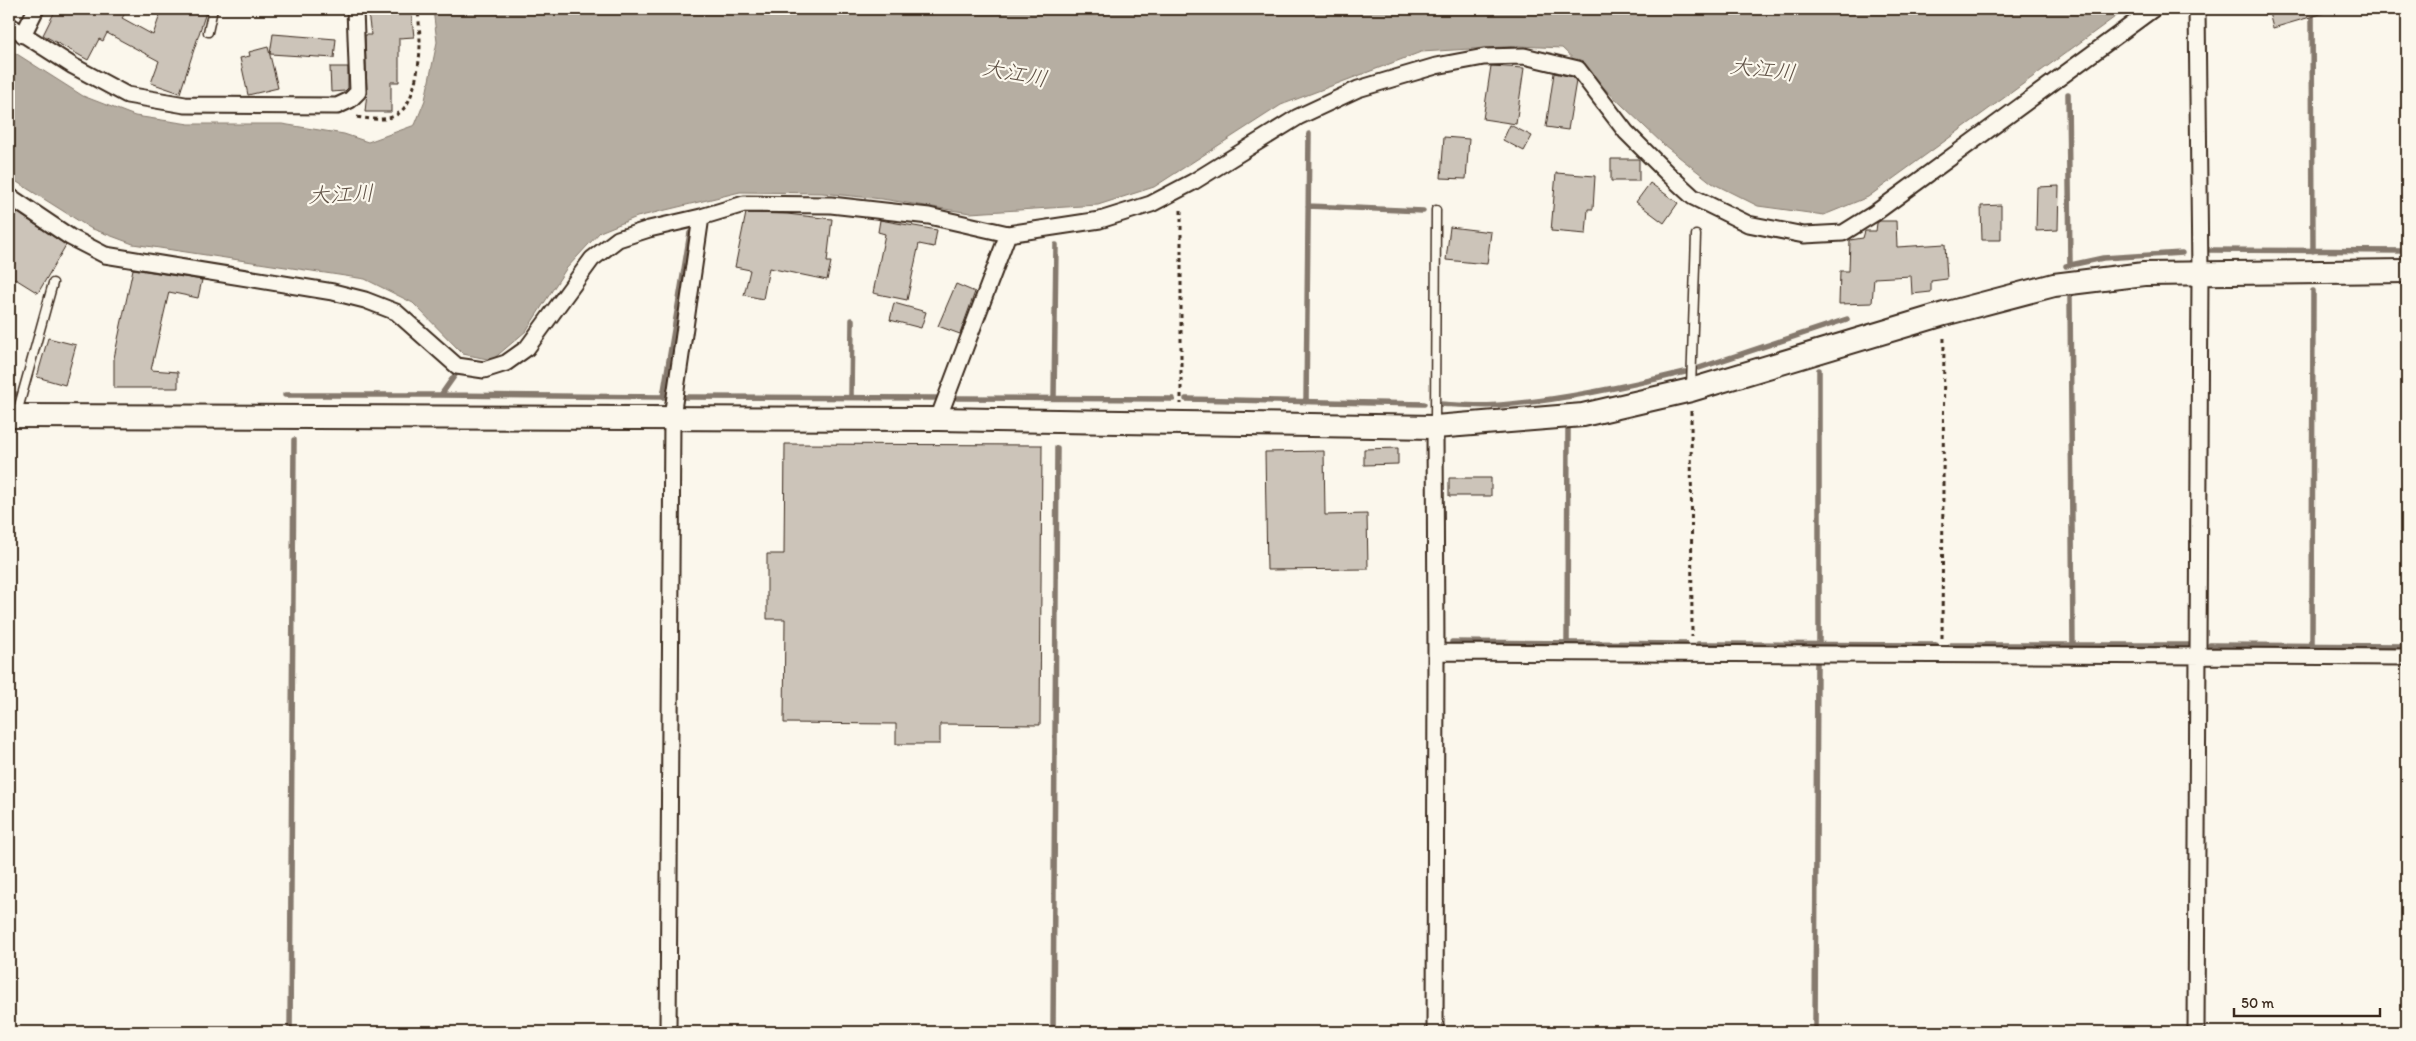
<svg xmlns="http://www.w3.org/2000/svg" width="2416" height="1041" font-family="Itim,'Klee One',sans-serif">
<rect width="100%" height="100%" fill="#fbf7ec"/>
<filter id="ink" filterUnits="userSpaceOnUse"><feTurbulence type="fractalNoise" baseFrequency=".02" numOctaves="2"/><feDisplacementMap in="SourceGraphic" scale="10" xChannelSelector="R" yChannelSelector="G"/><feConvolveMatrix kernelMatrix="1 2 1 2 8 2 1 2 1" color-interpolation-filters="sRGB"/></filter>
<g filter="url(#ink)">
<path fill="#b6aea2" stroke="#85796d" d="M 433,9 L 2126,9 L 1868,197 L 1824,215 L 1758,206 L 1712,183 L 1664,145 L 1562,48 L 1519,46 L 1421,52 L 1281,105 L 1154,187 L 1098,205 L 970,213 L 882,199 L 822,193 L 740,192 L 637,217 L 600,232 L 566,269 L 526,331 L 492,360 L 463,354 L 413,303 L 365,279 L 133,244 L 90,228 L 9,177 L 9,49 L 83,96 L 135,116 L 189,124 L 282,124 L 344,134 L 368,142 L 415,125 L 425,100 L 437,42 Z"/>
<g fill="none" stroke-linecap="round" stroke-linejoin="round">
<path stroke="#85796d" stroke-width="5.5" d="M 2312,9 L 2313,251
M 2068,94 L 2070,265
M 1308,206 L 1423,211
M 2207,250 L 2407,251
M 2066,266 L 2103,258 L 2182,253
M 2070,298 L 2073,645
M 1699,368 L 1847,319
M 1819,370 L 1819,645
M 9,394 L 16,394
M 285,395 L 441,395 L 455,375
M 441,395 L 665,397
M 663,397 L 690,233
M 684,397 L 937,398
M 851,397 L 852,320
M 957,398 L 1173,399
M 1054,398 L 1056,245
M 1186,399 L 1424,404
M 1306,402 L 1309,134
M 1439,404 C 1459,405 1481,407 1501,405 C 1563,400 1624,387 1685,372
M 1452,642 L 1686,644
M 1567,643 L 1568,429
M 1698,644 L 1936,645
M 1951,645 L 2190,645
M 2210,645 L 2407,646
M 2312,645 L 2313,291
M 290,1032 L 294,440
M 1053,1032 L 1057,448
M 1815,1032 L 1817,662"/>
</g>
<path fill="#ccc4b9" stroke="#3b2a1e" d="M 56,9 L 128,9 L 122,18 L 153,35 L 162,9 L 207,9 L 180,93 L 151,83 L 159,61 L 107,33 L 103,41 L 99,39 L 88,60 L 43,35 Z
M 387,9 L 411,9 L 414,37 L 399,38 L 399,82 L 391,82 L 391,112 L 365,112 L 367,92 L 365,35 L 371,35 L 368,13 L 387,11 Z
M 2268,9 L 2324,9 L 2324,13 L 2273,28 Z
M 273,34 L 336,39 L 334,58 L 270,54 Z
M 268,47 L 278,88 L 248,95 L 240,58 L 250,56 L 249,52 Z
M 1491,66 L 1524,68 L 1516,124 L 1483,119 Z
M 330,67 L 348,67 L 348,88 L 345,91 L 331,92 Z
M 1554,73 L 1573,77 L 1576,81 L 1568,130 L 1546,127 Z
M 1510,125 L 1532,136 L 1524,151 L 1503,140 Z
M 1444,137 L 1469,139 L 1466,179 L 1441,178 Z
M 1611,159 L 1639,159 L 1639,181 L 1611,181 Z
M 1556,173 L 1595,176 L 1593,209 L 1588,209 L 1586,234 L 1551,231 Z
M 1650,183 L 1678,203 L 1664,223 L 1636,202 Z
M 2059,186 L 2058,230 L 2036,231 L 2037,187 Z
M 2001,205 L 2001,240 L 1982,240 L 1981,206 Z
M 9,207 L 66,245 L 38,293 L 9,275 Z
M 746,213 L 787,214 L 832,219 L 827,262 L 831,262 L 827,280 L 769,268 L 763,299 L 744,295 L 750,270 L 735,267 Z
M 880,220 L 937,230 L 934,247 L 919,244 L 907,300 L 873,293 L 885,234 L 878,232 Z
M 1880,221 L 1896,221 L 1897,247 L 1945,244 L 1947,279 L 1931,281 L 1931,292 L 1912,294 L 1911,276 L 1874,278 L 1872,303 L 1839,304 L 1840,271 L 1849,271 L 1850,240 L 1863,238 L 1865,231 L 1876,231 L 1877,223 Z
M 1450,227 L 1491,232 L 1487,264 L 1446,260 Z
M 133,269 L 202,280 L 198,298 L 169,292 L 151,370 L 178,372 L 178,388 L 114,388 L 114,358 Z
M 956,284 L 975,292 L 960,334 L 938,326 Z
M 894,303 L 926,312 L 921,328 L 890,320 Z
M 48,338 L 76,345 L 65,385 L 37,377 Z
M 785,444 L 1042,445 L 1040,725 L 940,724 L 940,744 L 896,744 L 896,724 L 784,723 L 785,619 L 767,619 L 767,554 L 784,554 Z
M 1398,448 L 1398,464 L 1364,465 L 1364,449 Z
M 1324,451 L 1325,515 L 1367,514 L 1368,569 L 1267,570 L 1265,452 Z
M 1449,478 L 1491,478 L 1491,496 L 1449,496 Z"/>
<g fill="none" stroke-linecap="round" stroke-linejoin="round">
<g stroke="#3b2a1e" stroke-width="11">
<path id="lane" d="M 208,32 L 213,9
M 1691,388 L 1696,235
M 17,413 L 53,283
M 1435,425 L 1436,210"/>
</g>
<g stroke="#3b2a1e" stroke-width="19">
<path id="street" d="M 9,25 L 73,66 L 127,95 L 185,105 L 337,106 L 350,100 L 358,92 L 355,9
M 23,35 L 36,9
M 9,196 L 70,237 L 105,255 L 333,292 L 365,300 L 396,312 L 457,366 L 484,370 L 506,363 L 527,348 L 592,259 L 618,239 L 649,229 L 701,217 L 744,204 L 831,205 L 929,216 L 1008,234 L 1100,220 L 1151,204 L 1193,182 L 1298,117 L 1358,89 L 1436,66 L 1484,57 L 1524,56 L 1578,69 L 1626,132 L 1666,172 L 1693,197 L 1748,224 L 1804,235 L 1843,233 L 1875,213 L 2153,9
M 938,419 L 1008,234
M 1436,652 L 2407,657
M 668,1032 L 672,417 L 701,217
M 1435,1032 L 1436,652 L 1435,427
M 2196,1032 L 2200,272 L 2197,9"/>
</g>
<g stroke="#3b2a1e" stroke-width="26">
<path id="secondary" d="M 9,416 L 938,419 L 1435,427 L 1583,415 L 1691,390 L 1944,314 L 2054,285 L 2144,274 L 2407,271"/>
</g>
<path stroke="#3b2a1e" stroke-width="3" stroke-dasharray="4 4" stroke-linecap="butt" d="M 357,117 C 395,124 408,115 416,78 C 422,50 420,36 418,9
M 1181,210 L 1181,404
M 1691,411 L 1692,637
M 1942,638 L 1944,335"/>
<use href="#lane" stroke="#fbf7ec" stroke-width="8"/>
<use href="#street" stroke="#fbf7ec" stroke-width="15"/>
<use href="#secondary" stroke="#fbf7ec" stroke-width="22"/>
</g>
</g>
<g text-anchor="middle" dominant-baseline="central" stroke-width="4.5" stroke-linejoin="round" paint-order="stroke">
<g font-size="22" font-style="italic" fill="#605246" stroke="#fbf7ec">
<text transform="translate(1763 69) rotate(7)">大江川</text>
<text transform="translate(1015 73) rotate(11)">大江川</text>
<text transform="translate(341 194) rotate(-2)">大江川</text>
</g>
</g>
<rect width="2416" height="1041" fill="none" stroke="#fbf7ec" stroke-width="30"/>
<rect x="15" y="15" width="2386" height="1011" fill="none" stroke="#3b2a1e" stroke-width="2" filter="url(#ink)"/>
<path d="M2234 1008v8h146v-8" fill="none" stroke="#3b2a1e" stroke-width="2.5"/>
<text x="2241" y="1008" font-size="15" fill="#3b2a1e" stroke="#fbf7ec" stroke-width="4" paint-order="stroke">50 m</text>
</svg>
